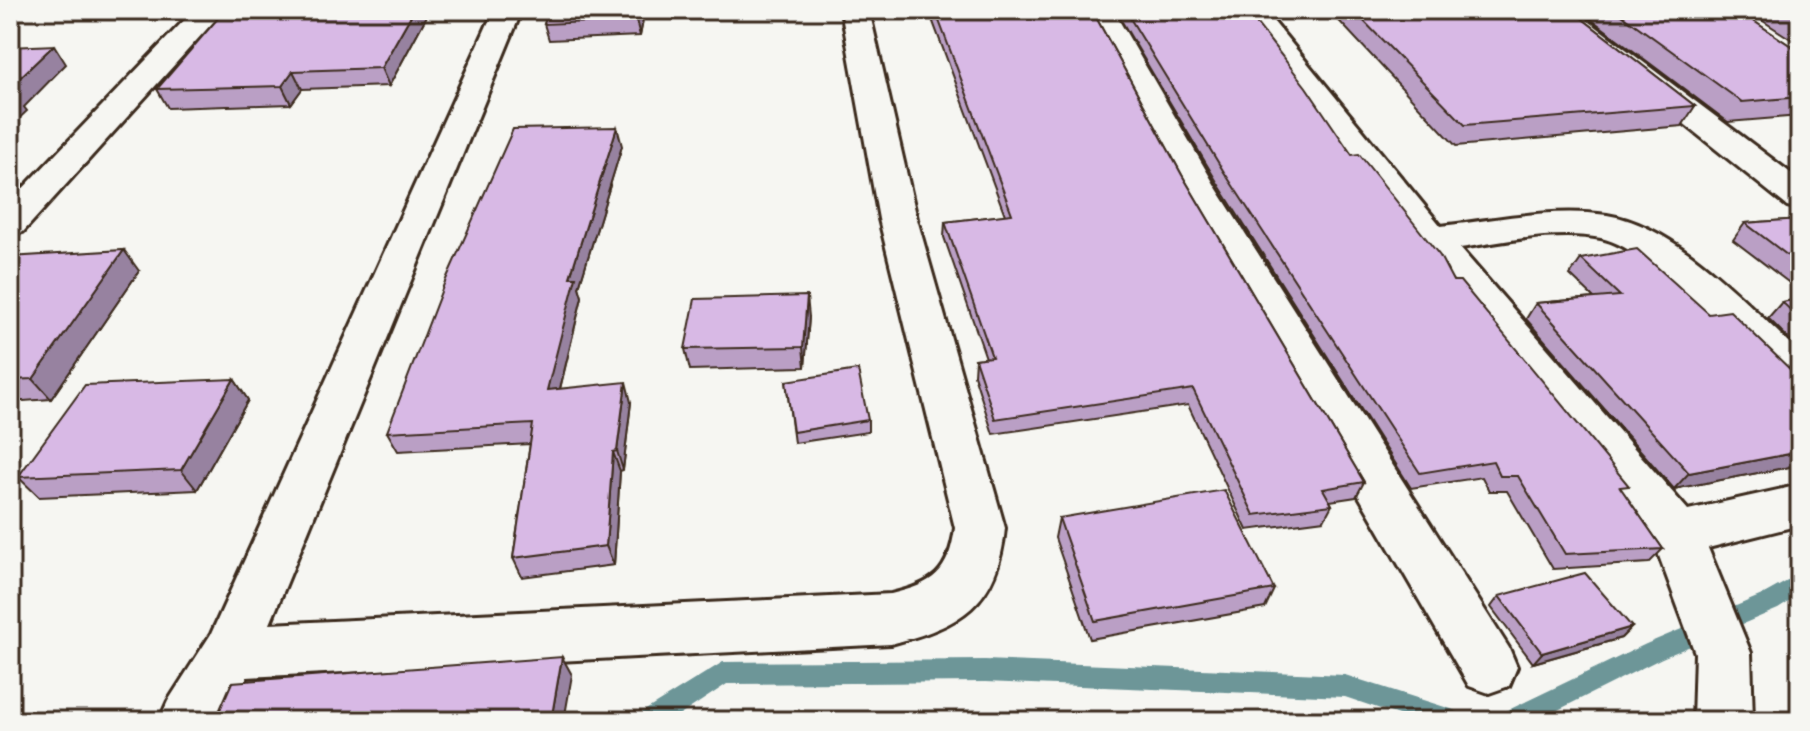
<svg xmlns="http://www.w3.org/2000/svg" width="1810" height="731" font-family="Sriracha,sans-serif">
<rect width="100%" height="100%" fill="#f6f6f2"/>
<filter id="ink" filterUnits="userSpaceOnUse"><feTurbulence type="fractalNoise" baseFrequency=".0125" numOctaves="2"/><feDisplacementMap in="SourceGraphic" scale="16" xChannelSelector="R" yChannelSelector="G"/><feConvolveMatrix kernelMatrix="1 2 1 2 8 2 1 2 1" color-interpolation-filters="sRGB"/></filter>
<g filter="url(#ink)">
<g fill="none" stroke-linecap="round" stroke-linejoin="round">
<path fill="#6d9698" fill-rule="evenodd" d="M 1800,574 L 1800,595 L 1778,609 L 1662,658 L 1536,721 L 1499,721 L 1502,713 L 1646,644 L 1762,595 Z
M 985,660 L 1345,675 L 1451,709 L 1460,713 L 1463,721 L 1416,721 L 1345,697 L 985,682 L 727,684 L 671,721 L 638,721 L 641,713 L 723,662 Z"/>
<g stroke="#3b2a1e" stroke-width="6">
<path id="minor" d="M 194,10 L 224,10 L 23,232 L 10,236 L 10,202 Z
M 494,10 L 522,10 L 270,624 L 891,594 C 934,584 949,572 955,528 L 879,219 L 841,10 L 869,10 L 917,219 L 1005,528 C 998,605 960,626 891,644 L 247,677 L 222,721 L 159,721 L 168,701 L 211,634 Z
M 1085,10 L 1113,10 L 1217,189 L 1509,648 L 1517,667 L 1509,686 L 1489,693 L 1469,686 L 1181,189 Z
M 1235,10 L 1264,10 L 1441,226 C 1495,220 1552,207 1607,215 C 1678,226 1749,306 1800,353 L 1800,395 L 1784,390 C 1745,353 1651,248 1601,238 C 1556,229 1504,242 1460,248 L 1688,510 L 1800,485 L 1800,525 L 1708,548 L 1751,653 L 1753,721 L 1693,721 L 1695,653 L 1655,545 L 1417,248 Z
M 1542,10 L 1574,10 L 1800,180 L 1800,209 L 1787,206 Z"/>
</g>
<use href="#minor" fill="#f6f6f2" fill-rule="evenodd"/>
</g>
<path fill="#ba9fc5" stroke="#3b2a1e" stroke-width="2" d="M 430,10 L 389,86 L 302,89 L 291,104 L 168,108 L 157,89 Z
M 549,10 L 645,10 L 640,36 L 549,40 L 544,24 Z
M 933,10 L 1092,10 L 1182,175 L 1364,482 L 1356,497 L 1330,501 L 1332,505 L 1324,520 L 1247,530 L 1188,405 L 993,434 L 974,375 L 975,359 L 986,358 L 944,237 L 945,222 L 1005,215 L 932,19 Z
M 1115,10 L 1246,10 L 1352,155 L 1623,492 L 1663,549 L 1649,563 L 1553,569 L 1507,491 L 1489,491 L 1482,477 L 1411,488 L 1220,187 Z
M 1329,10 L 1571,10 L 1695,106 L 1682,126 L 1456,146 Z
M 1579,10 L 1737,10 L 1800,52 L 1800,116 L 1728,122 Z
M 1746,10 L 1800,10 L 1800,45 Z
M 622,146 L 579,287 L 582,297 L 560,389 L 631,402 L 623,470 L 620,471 L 614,565 L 522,577 L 513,558 L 530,444 L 398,451 L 387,432 Z
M 1800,219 L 1800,291 L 1733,240 L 1745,223 Z
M 10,257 L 139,271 L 51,399 L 10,402 Z
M 1581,259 L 1709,314 L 1800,377 L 1800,465 L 1674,489 L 1526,319 L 1536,303 L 1594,298 L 1570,275 Z
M 1800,299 L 1800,350 L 1768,318 L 1782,302 Z
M 809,317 L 805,367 L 690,370 L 685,349 Z
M 234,379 L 248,400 L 197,490 L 39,497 L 18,477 Z
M 786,381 L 868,420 L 868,432 L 794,443 Z
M 1059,518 L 1274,589 L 1265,608 L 1090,639 L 1055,538 Z
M 1499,596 L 1632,627 L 1621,638 L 1533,663 L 1491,607 Z"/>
<path fill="#9782a0" stroke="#3b2a1e" stroke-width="2" d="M 414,10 L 430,10 L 389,86 L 381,68 Z
M 638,10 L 645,10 L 640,36 L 636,20 Z
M 54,45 L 66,64 L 24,107 L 27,111 L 10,127 L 10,87 Z
M 293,71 L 302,89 L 291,104 L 282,86 Z
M 617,127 L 622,146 L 579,287 L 582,297 L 555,409 L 547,390 L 570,277 Z
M 124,250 L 139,271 L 51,399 L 33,379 Z
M 807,296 L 809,317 L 805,367 L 803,347 Z
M 234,379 L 248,400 L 197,490 L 181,470 Z
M 626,382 L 631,402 L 623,470 L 617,451 Z
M 613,452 L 620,471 L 614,565 L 606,546 Z
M 1800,452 L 1800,465 L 1674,489 L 1689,473 Z
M 1632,627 L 1621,638 L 1533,663 L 1542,653 Z
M 562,657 L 572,675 L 564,721 L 551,721 Z"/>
<path fill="#d8b9e5" stroke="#3b2a1e" stroke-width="2" d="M 225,10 L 414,10 L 381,68 L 293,71 L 282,86 L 157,89 Z
M 549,10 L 638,10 L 636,20 L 544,24 Z
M 935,10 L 1092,10 L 1182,175 L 1364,482 L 1323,489 L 1332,505 L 1254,515 L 1193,389 L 995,419 L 975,359 L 992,357 L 945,222 L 1012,214 Z
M 1125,10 L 1246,10 L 1306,87 L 1352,155 L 1359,154 L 1440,256 L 1453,281 L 1460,281 L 1629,486 L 1620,487 L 1663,549 L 1565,554 L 1518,476 L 1500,476 L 1493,461 L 1420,473 L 1224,172 Z
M 1353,10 L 1571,10 L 1695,106 L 1465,125 Z
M 1615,10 L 1737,10 L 1800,52 L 1800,97 L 1742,102 Z
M 1788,10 L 1800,10 L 1800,18 Z
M 54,45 L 10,87 L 10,47 Z
M 617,127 L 570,277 L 576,277 L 547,390 L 626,382 L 617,451 L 613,452 L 606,546 L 513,558 L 533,424 L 387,432 L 444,284 L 513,129 Z
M 1800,219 L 1800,265 L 1745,223 Z
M 1637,249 L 1709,314 L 1730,311 L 1797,376 L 1800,377 L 1800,452 L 1689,473 L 1536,303 L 1620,296 L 1581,259 Z
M 124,250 L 33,379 L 10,380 L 10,257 Z
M 807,296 L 803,347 L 685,349 L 695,299 Z
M 1800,299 L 1800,319 L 1782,302 Z
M 858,370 L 868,420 L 793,432 L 786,381 Z
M 234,379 L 181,470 L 18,477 L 85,385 Z
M 1224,490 L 1274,589 L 1095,621 L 1059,518 Z
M 1585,573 L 1632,627 L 1542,653 L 1499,596 Z
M 562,657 L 551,721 L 215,721 L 232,682 Z"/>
</g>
<rect width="1810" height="731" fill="none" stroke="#f6f6f2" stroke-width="40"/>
<rect x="20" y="20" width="1770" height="691" fill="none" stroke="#3b2a1e" stroke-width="3" filter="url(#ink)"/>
</svg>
